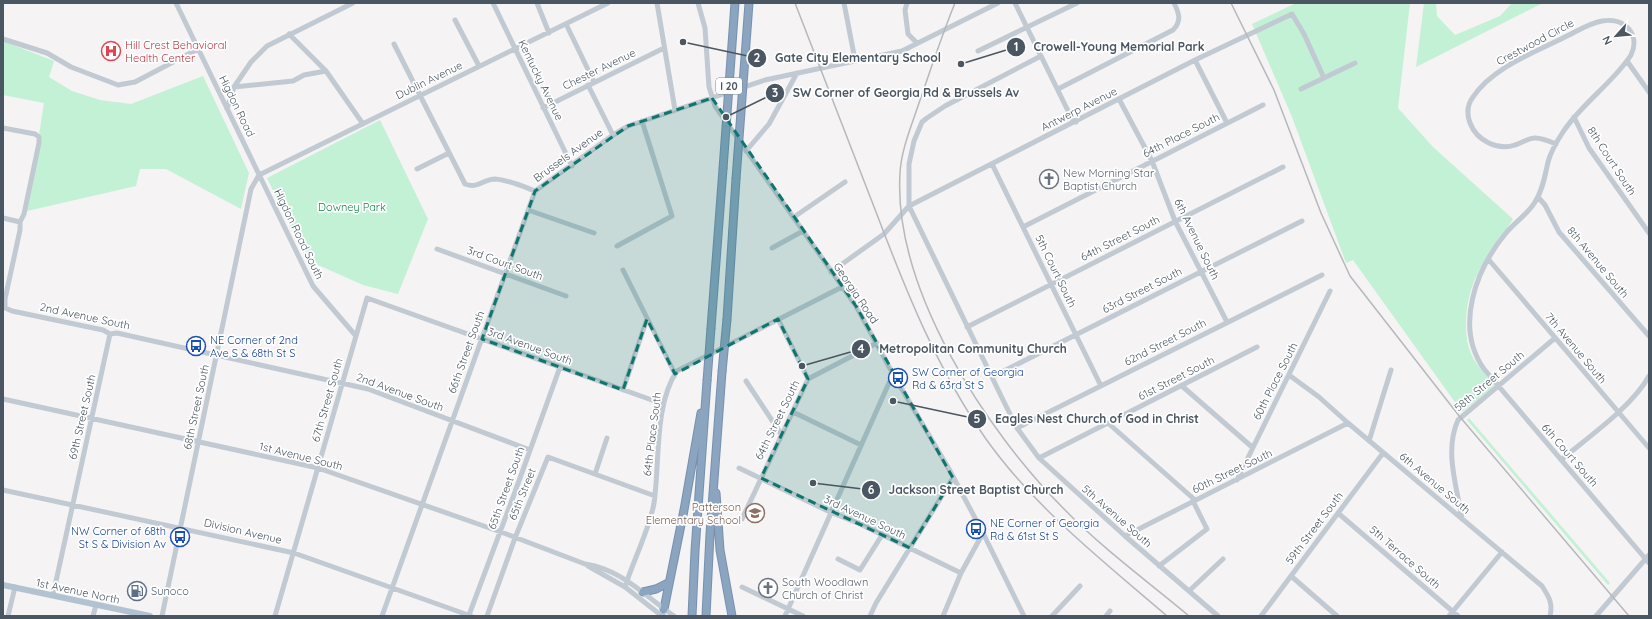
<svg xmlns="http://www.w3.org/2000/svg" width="1652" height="619" font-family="Quicksand,sans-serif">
<rect width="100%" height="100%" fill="#f5f3f3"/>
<path fill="#c3f1d5" d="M 1296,3 L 1410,3 L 1398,108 L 1433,147 L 1513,219 C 1501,238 1485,258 1475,279 C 1466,300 1462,332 1471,354 C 1477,366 1487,376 1495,386 L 1462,412 L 1353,260 L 1346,263 L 1292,117 L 1252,24 Z
M 1424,3 L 1436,3 L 1437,16 L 1455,35 L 1500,16 L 1512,3 L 1543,3 L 1416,67 Z
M 3,41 L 54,61 L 49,77 L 72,91 L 100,100 L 131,104 L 203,76 L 249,173 L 241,209 L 166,169 L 140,169 L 136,186 L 27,211 L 44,103 L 3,95 Z
M 380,120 L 428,219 L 398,294 L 363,285 L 307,260 L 267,178 Z
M 1469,418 L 1610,583 L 1608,585 L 1467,420 Z"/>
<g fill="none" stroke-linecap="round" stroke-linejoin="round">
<g stroke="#7690ad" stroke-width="9">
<path id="highway" d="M 727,319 L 736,179
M 711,328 L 723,169
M 716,493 L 720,550 L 732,616
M 643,592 L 656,589 L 668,583
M 664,609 L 684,510 L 701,413
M 692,616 L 695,551 L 707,381
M 706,616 L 710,534 L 722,372"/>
</g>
<path stroke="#c1cad2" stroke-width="5" d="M 176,3 L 313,286 L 356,336
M 493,3 L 572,166
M 537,3 L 549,33
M 657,3 L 675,110
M 698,3 L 705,28 L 709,87 L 715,106 L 856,306 L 893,374 L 949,469 L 983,533 L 1024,616
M 844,3 L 855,60
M 907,3 L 905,10 L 908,34 L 917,43
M 1015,3 L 1072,119 L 1076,122
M 455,20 L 479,66
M 566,24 L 594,82
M 289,34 L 326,71 L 363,124
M 3,39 L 47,53 L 71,67 L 118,85 L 135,82 L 198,49
M 394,44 L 465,184 C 479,189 483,179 495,179 C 509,180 522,186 535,191
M 978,51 L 1077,3
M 1041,56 L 945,106 L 927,118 L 922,122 L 914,141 L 909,164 L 909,206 L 1005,404 L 1017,428 L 1039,458 L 1125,536 L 1218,616
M 1195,60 L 1227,123
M 1627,61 L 1649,92
M 588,85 L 613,135
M 234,87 L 293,81 L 304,75 L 326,71
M 1058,89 L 1173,30 C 1182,21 1179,13 1174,3
M 1301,89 L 1355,63
M 1119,99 L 1152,161 L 1175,221 L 1227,322
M 543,108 L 664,48
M 227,109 L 234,87 L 251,62 L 267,46 L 353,3
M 1574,117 L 1589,148 L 1649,233
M 3,128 L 35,134 L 39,137 L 39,143 L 24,214 L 20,222 L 20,230 L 5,299 L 5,307
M 1556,144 C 1549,141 1542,138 1535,138 C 1528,138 1522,143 1515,145 C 1498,151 1477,141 1470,123 C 1467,115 1467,105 1473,97 C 1492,68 1533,53 1563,38 C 1576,32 1589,23 1602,21 C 1624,17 1641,34 1631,55 C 1614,82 1581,104 1563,132 C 1557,141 1551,151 1548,162 C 1545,175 1543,190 1535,202 C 1528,214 1515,222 1506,233 C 1476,269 1454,327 1484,369 L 1649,563
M 746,151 L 769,124 L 797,73
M 992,164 L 1101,386
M 417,169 L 449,153
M 259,175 L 608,3
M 535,191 L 613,135 L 628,126 L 765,80 L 902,51 L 998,3
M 1538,197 L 1545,205 L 1559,232 L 1649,336
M 528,210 L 594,233
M 794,217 L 845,182
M 3,218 L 20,222
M 1023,227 L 1263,105
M 617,246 L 672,216 L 642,121
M 772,248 L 803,231
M 437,249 L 566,296
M 1489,260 L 1649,448
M 623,270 L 675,374
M 831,272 L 884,234 L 909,206 L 1195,60 L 1292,14 L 1304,34 L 1324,78
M 3,307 L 12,311 L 103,330 L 110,334 L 117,333 L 368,389 L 530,450
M 778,319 L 808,379
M 967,327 L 1283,167
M 1289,375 L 1319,397 L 1348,423 L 1542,586 C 1549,597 1553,603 1550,616
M 992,377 L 1302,221
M 746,381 L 781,434
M 1182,386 L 1252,447
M 623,390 L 647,319
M 3,399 L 318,468 L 501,532 L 585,564 C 621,569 645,596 674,616
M 793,412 L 861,445
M 1108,423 L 1195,500
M 1017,428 L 1322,275
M 1369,441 L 1391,370
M 1039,458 L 1257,347
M 1561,460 C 1588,437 1632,407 1649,376
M 739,468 L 830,512 L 860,524 L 961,573
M 595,474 L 607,438
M 1237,480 L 1330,291
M 3,490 L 294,553 L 471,616
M 1338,513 L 1458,616
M 742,519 L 808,379 L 877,343
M 1462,519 C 1457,487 1444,451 1458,420 L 1555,338
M 1125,536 L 1348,423
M 838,559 L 860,570 L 882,535
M 588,566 L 625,587 L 662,616
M 1159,566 L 1207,529 L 1193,501
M 1291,576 L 1337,616
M 625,587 C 633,561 650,528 654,503 C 660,463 654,404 677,371 L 842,287
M 742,587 L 803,616
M 1189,591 L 1223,559
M 53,595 L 110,334
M 469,615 L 515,492 L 560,367
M 8,616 L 15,587
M 93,616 L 96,605
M 162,616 L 251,189 L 259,175
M 275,616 L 367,298 L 663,404
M 382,616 L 535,191
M 487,616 L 515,538 L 548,457 L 655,496
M 785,616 L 893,374
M 870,616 L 876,603 L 953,478
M 943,616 L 961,573 L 983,533
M 1052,616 L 1080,586
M 1106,616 L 1110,611
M 1261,616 L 1383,453
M 1449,616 L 1502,552
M 1596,616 L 1649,555"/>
<path stroke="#b3c2d1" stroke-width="6" d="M 3,585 L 150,616
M 662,616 L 663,616"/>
<use href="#highway" stroke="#8ba5c1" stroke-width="7"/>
<path stroke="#b5b8bd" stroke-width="1.5" d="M 795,3 C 822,73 849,142 876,212 C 906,291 937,369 986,439 C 1035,508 1103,561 1167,616
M 955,3 C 941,37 930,72 918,106 C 911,127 901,151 900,173 C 893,288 986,431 1064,509 C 1102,548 1147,581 1189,616
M 1231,3 L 1274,90 L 1321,213 L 1350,276 L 1460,417 L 1629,616"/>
<g stroke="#7690ad" stroke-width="9" stroke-linecap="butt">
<path id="highway-bridge" d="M 723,169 L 735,3
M 736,179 L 749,3
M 722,372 L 727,319
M 707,381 L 711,328"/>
</g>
<use href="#highway-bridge" stroke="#8ba5c1" stroke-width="7"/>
</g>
<path fill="#0f766e" fill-opacity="0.2" stroke="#0f766e" stroke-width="3" stroke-dasharray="8 5" stroke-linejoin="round" d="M 712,98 L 856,306 L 953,478 L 910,548 L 761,478 L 808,379 L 778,319 L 675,374 L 647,319 L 623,390 L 482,339 L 535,191 L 628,126 Z"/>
<defs>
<g id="hospital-ring" transform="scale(1)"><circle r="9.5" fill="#fff" stroke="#e0444e" stroke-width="1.5"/><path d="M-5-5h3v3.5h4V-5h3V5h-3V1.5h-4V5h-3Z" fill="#e0444e"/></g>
<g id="church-ring" transform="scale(1)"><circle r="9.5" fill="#fff" stroke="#6b7280" stroke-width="1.5"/><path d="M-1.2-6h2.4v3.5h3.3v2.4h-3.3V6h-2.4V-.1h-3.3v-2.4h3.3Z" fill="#6b7280"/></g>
<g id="bus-ring" transform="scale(1)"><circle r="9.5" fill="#fff" stroke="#1a4fb4" stroke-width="1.5"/><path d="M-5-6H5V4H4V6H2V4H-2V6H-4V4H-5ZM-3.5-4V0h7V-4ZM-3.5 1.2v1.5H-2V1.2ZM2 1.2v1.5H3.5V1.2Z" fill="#1a4fb4"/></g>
<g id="school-ring" transform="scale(1)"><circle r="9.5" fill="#fff" stroke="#8d6e63" stroke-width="1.5"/><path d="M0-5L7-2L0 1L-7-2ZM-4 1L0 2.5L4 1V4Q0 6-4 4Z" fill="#8d6e63"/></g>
<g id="fuel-ring" transform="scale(1)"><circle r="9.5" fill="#fff" stroke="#5c6f8a" stroke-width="1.5"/><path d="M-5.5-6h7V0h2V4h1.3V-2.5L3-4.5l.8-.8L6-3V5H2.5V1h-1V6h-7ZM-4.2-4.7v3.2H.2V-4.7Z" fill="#5c6f8a"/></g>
</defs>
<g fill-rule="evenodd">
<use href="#hospital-ring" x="111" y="51"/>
<use href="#church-ring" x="1049" y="179"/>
<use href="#bus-ring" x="196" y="346"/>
<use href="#bus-ring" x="898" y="378"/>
<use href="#school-ring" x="755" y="513"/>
<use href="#bus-ring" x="976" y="529"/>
<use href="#bus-ring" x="180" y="537"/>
<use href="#church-ring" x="768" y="588"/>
<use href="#fuel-ring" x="137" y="591"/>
</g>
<g text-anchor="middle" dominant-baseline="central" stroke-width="3.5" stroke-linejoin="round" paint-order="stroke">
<rect fill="#fff" stroke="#808990" stroke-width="1" x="716" y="78" width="26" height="16" rx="3"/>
<g font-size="10" font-weight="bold" fill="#4a5661">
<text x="729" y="86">I 20</text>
</g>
<g font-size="11" fill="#4a5661" stroke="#fff">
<text transform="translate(1535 42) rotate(-28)">Crestwood Circle</text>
<text transform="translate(599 69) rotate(-26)">Chester Avenue</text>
<text transform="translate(429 80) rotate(-26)">Dublin Avenue</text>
<text transform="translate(541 80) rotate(64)">Kentucky Avenue</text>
<text transform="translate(237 106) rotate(64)">Higdon Road</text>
<text transform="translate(1079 109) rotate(-27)">Antwerp Avenue</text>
<text transform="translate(1181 135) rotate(-27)">64th Place South</text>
<text transform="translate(568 155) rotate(-36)">Brussels Avenue</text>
<text transform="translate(1612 161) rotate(57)">8th Court South</text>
<text transform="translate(299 234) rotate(64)">Higdon Road South</text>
<text transform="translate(1120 238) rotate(-27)">64th Street South</text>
<text transform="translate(1197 239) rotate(64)">6th Avenue South</text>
<text transform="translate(1598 262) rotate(50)">8th Avenue South</text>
<text transform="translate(505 263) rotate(20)">3rd Court South</text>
<text transform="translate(1056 271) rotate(64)">5th Court South</text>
<text transform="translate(1142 290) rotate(-27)">63rd Street South</text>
<text transform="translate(856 293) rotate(56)">Georgia Road</text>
<text transform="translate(85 316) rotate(12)">2nd Avenue South</text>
<text transform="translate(1165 342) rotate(-27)">62nd Street South</text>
<text transform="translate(530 346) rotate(20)">3rd Avenue South</text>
<text transform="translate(1576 348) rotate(50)">7th Avenue South</text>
<text transform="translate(466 352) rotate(-70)">66th Street South</text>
<text transform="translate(1176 378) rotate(-27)">61st Street South</text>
<text transform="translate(1275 381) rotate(-63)">60th Place South</text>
<text transform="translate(1489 381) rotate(-40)">58th Street South</text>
<text transform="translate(400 392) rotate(20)">2nd Avenue South</text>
<text transform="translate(327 400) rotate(-74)">67th Street South</text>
<text transform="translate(196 407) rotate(-78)">68th Street South</text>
<text transform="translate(82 417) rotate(-77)">69th Street South</text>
<text transform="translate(777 420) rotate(-64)">64th Street South</text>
<text transform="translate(652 434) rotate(-83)">64th Place South</text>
<text transform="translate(1570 455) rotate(49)">6th Court South</text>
<text transform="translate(301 456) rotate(14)">1st Avenue South</text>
<text transform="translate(1232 471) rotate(-26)">60th Street South</text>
<text transform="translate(1435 483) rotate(40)">6th Avenue South</text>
<text transform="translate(506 488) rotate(-70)">65th Street South</text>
<text transform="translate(522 494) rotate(-68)">65th Street</text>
<text transform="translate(1117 516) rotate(41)">5th Avenue South</text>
<text transform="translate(865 517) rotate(25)">3rd Avenue South</text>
<text transform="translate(1314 528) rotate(-53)">59th Street South</text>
<text transform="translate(243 531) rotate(13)">Division Avenue</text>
<text transform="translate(1405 557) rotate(41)">5th Terrace South</text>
<text transform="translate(78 591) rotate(12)">1st Avenue North</text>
</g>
<g font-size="11" fill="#be3a42" stroke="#fff" text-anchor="start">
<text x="125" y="45">Hill Crest Behavioral<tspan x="125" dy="13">Health Center</tspan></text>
</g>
<g font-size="11" fill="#5b616d" stroke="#fff" text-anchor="start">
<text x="1063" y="173">New Morning Star<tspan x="1063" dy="13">Baptist Church</tspan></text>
<text x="782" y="582">South Woodlawn<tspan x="782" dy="13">Church of Christ</tspan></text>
</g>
<g font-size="11" fill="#17864f" stroke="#fff">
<text x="352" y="207">Downey Park</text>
</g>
<g font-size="11" fill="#164399" stroke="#fff" text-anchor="start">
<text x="210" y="340">NE Corner of 2nd<tspan x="210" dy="13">Ave S &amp; 68th St S</tspan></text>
<text x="912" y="372">SW Corner of Georgia<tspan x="912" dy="13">Rd &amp; 63rd St S</tspan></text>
<text x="990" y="523">NE Corner of Georgia<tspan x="990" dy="13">Rd &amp; 61st St S</tspan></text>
<text x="166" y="531" text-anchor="end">NW Corner of 68th<tspan x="166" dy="13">St S &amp; Division Av</tspan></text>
</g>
<g font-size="11" fill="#785e54" stroke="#fff" text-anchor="end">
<text x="741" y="507">Patterson<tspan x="741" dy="13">Elementary School</tspan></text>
</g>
<g font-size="11" fill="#4e5e75" stroke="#fff" text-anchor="start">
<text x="151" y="591">Sunoco</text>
</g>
</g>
<path fill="none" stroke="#4a5661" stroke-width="1.5" d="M961 64L1016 47M683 42L757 58M726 117L775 93M802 366L861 349M893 401L977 419M813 483L871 490"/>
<g fill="#4a5661" stroke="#fff" stroke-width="1.5">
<circle cx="961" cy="64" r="4"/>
<circle cx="683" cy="42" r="4"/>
<circle cx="726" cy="117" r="4"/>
<circle cx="802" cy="366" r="4"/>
<circle cx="893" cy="401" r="4"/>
<circle cx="813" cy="483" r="4"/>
<circle cx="1016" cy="47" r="10"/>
<circle cx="757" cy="58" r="10"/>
<circle cx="775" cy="93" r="10"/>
<circle cx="861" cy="349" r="10"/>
<circle cx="977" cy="419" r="10"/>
<circle cx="871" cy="490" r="10"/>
</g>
<g font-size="12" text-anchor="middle" font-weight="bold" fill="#fff">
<text x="1016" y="51">1</text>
<text x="757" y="62">2</text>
<text x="775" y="97">3</text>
<text x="861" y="353">4</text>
<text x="977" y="423">5</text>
<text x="871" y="494">6</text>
</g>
<g font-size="12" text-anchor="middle" font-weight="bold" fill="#4a5661" stroke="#fff" stroke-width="3.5" stroke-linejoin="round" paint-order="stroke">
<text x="1119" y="51">Crowell-Young Memorial Park</text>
<text x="858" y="62">Gate City Elementary School</text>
<text x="906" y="97">SW Corner of Georgia Rd &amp; Brussels Av</text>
<text x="973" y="353">Metropolitan Community Church</text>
<text x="1097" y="423">Eagles Nest Church of God in Christ</text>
<text x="976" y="494">Jackson Street Baptist Church</text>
</g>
<rect width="1652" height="619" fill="none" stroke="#4a5661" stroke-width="8"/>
<g transform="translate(1616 36) rotate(243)" stroke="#ffffff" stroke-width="3" paint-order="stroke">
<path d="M0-3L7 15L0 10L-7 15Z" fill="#4a5661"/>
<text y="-6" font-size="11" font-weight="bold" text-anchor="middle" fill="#4a5661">N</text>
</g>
</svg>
